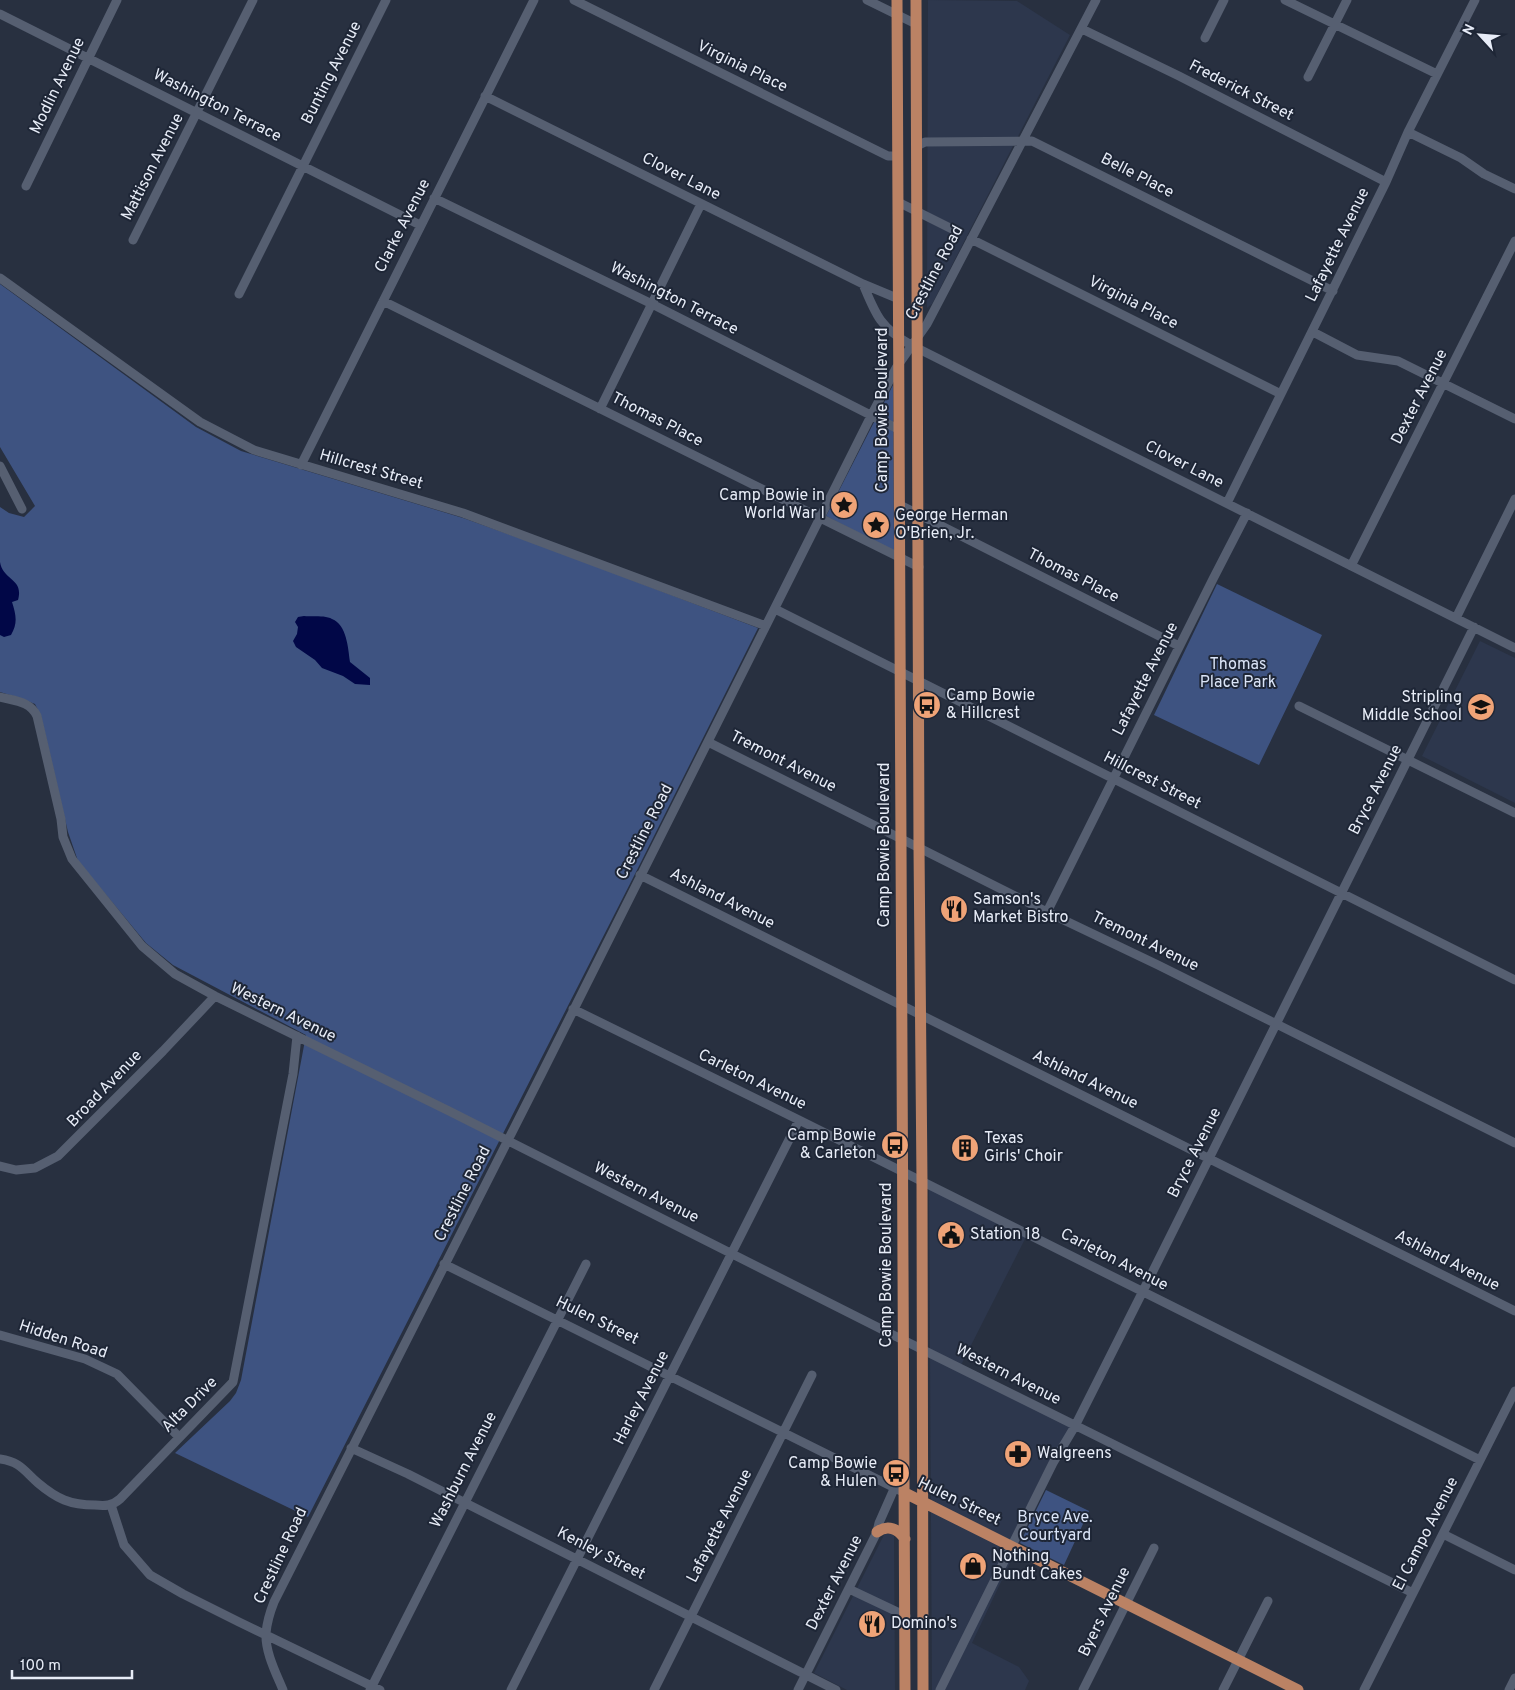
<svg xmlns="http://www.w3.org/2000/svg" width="1515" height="1690" font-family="Overpass,sans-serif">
<rect width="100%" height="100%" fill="#283040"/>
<path fill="#2d374d" d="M 928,0 L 1017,1 L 1070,35 L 932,304 L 927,308 Z
M 1480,641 L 1515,658 L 1515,803 L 1422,756 Z
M 929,1184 L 1028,1233 L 960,1367 L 1075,1426 L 972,1643 L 1019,1667 L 1029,1681 L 1025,1690 L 932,1690 Z
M 885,1533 L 894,1534 L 895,1690 L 847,1690 L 814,1673 Z"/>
<path fill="#3e5381" d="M 0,284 L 196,427 L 241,451 L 463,518 L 553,550 L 758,628 L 637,870 L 308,1517 L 175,1453 L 230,1401 L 236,1393 L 241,1380 L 306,1035 L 173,965 L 146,943 L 78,861 L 68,832 L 41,716 L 35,704 L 20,698 L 0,692 L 0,507 L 9,513 L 24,517 L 35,506 L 0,447 Z
M 893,385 L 894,551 L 826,516 Z
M 1217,584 L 1322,635 L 1259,765 L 1154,715 Z
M 1046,1490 L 1089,1511 L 1064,1565 L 1020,1543 Z"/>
<path fill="#010747" d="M 0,562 C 3,581 24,578 18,600 L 12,602 C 16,615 18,623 11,635 L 4,637 L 0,635 Z
M 304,616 C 312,617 325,615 332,619 C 347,625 348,648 350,662 L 370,678 L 370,685 L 355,684 L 343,676 L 322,668 L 315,660 L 296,647 L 293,641 L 297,634 L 298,627 L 295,622 L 298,617 Z"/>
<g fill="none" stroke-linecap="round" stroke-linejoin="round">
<path stroke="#565f71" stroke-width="9" d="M 574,0 L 888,156 L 898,156
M 867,0 L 916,24
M 1285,0 L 1437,74
M 0,14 L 420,225
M 1082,29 L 1179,76 L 1386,182
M 1205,38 L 1224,0
M 1308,77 L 1347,0
M 485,96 L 863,284 L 899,299
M 1408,132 L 1461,158 L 1484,174 L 1515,189
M 917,146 L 925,142 L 1032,141 L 1333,291
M 26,186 L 117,0
M 434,198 L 652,304 L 898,429
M 898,202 L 956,231
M 971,239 L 1281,394
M 133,240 L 253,0
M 0,278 L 200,422 L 254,450 L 463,513 L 766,626
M 863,284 C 876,316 881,328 911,345 L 1515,648
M 239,294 L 386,0
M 383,301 L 919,567
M 1313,332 L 1357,355 L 1398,361 L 1515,419
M 600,409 L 701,204
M 301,465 L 534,0
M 0,466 L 22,509
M 1227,503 L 1386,182 L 1408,132 L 1475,0
M 900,505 L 1179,646
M 1351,566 L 1515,241
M 775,609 L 1515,980
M 1456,618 L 1515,499
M 0,697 C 15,701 30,701 37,716 L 61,819 L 63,837 L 72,859 L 142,946 L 175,974 L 215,996 L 449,1111 L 889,1333 L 1413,1593
M 1299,706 L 1515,813
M 708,742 L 1047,912 L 1158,965 L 1515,1143
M 640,875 L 1515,1311
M 1047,912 L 1213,579 L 1247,513
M 573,1009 L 799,1120 L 1480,1460
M 0,1166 L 16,1170 L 35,1168 L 58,1156 L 163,1051 L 215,996
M 444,1264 L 905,1493
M 0,1335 L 85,1359 L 117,1374 L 179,1437
M 351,1448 L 408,1474 L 836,1690
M 0,1459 C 21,1462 24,1471 38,1483 C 57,1499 70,1505 95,1505 C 105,1506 112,1506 120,1499 L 233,1382 L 293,1074 L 297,1036
M 111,1505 L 124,1545 L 150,1575 L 183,1594 L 239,1622 L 380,1690
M 1443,1534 L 1515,1570
M 849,1589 L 906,1616
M 283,1690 C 276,1673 265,1652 266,1633 C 267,1622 270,1612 274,1602 L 541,1075 L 871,416 L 896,368 L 927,324 L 1096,0
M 370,1690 L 586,1264
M 511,1690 L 799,1120
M 654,1690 L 812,1375
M 798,1690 L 877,1532 L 879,1523 L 894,1489
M 940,1690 L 1053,1463 L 1075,1426 L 1143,1291 L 1474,627
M 1083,1690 L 1154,1548
M 1223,1690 L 1268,1601
M 1364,1690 L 1515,1391
M 1509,1690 L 1515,1678"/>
<path stroke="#bb8264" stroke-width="11" d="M 897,0 L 905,1690
M 916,0 L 919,848 L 922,1181 L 923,1690
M 905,1493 L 1298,1690
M 877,1532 C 888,1524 898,1529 905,1539"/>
</g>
<defs>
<g id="sight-disc" transform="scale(1.4375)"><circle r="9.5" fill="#efa377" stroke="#1e2636"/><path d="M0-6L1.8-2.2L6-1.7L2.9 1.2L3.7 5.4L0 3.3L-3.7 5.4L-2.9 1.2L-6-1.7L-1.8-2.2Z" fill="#111"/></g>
<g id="bus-disc" transform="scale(1.4375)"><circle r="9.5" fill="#efa377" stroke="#1e2636"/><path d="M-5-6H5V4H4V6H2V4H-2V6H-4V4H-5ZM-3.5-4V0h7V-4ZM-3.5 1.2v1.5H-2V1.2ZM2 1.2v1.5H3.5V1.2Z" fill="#111"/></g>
<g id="school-disc" transform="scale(1.4375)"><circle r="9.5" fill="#efa377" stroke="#1e2636"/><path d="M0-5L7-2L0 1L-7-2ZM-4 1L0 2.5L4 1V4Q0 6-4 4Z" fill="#111"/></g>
<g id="restaurant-disc" transform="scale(1.4375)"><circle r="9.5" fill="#efa377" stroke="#1e2636"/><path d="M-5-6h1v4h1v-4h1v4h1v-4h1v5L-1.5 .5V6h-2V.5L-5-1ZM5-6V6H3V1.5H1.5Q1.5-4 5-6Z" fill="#111"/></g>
<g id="building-disc" transform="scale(1.4375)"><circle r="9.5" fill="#efa377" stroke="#1e2636"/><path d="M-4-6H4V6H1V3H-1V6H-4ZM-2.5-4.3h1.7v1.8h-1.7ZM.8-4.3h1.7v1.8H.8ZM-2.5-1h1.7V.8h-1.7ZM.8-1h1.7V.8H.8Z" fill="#111"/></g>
<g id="civic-disc" transform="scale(1.4375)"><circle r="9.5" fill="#efa377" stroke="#1e2636"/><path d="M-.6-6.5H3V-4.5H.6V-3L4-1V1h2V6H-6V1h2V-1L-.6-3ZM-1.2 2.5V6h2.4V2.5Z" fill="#111"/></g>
<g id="pharmacy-disc" transform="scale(1.4375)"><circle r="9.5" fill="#efa377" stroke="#1e2636"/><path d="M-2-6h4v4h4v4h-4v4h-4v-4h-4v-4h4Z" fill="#111"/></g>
<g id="shop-disc" transform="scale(1.4375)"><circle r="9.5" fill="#efa377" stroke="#1e2636"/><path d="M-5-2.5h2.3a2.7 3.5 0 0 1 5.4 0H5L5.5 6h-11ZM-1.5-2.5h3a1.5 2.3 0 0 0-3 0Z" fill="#111"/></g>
</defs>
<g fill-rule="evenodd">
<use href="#sight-disc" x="844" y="505"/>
<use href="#sight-disc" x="876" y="525"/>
<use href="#bus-disc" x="927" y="705"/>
<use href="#school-disc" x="1481" y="707"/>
<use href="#restaurant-disc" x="954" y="909"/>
<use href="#bus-disc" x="895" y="1145"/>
<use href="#building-disc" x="965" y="1148"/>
<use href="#civic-disc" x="951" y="1235"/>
<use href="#pharmacy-disc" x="1018" y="1454"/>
<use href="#bus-disc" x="896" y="1473"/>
<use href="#shop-disc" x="973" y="1566"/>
<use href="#restaurant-disc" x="872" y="1624"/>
</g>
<g text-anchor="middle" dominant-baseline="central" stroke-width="4" stroke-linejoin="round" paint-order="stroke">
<g font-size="16" fill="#e7ecf7" stroke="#1e2636">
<text transform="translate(742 67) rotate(26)">Virginia Place</text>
<text transform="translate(332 73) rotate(-63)">Bunting Avenue</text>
<text transform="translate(58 86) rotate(-64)">Modlin Avenue</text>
<text transform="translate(1241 91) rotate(27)">Frederick Street</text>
<text transform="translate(217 106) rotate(27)">Washington Terrace</text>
<text transform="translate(153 167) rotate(-63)">Mattison Avenue</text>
<text transform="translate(1137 176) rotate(27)">Belle Place</text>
<text transform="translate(681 177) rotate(27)">Clover Lane</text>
<text transform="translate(403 226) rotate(-63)">Clarke Avenue</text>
<text transform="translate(1338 245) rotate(-64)">Lafayette Avenue</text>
<text transform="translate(935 273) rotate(-62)">Crestline Road</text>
<text transform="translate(674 299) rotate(27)">Washington Terrace</text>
<text transform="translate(1133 303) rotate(27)">Virginia Place</text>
<text transform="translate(1420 397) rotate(-63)">Dexter Avenue</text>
<text transform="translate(883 410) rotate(-90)">Camp Bowie Boulevard</text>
<text transform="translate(657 420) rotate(27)">Thomas Place</text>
<text transform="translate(1184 465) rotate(27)">Clover Lane</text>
<text transform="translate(371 470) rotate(16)">Hillcrest Street</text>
<text transform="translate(1073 576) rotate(27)">Thomas Place</text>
<text transform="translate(1146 679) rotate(-63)">Lafayette Avenue</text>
<text transform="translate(783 762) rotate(27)">Tremont Avenue</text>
<text transform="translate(1152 781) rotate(27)">Hillcrest Street</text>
<text transform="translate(1376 790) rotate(-63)">Bryce Avenue</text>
<text transform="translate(645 832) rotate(-63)">Crestline Road</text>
<text transform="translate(885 845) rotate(-90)">Camp Bowie Boulevard</text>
<text transform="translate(722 899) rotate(27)">Ashland Avenue</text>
<text transform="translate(1145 942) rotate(26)">Tremont Avenue</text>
<text transform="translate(283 1013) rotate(26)">Western Avenue</text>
<text transform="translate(752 1080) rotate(26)">Carleton Avenue</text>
<text transform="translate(1085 1080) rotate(26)">Ashland Avenue</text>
<text transform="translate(105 1089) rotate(-46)">Broad Avenue</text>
<text transform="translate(1195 1153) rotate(-63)">Bryce Avenue</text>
<text transform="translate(646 1193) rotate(27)">Western Avenue</text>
<text transform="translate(463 1194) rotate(-63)">Crestline Road</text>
<text transform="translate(1114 1260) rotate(27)">Carleton Avenue</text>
<text transform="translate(1447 1261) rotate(27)">Ashland Avenue</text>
<text transform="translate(887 1265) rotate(-90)">Camp Bowie Boulevard</text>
<text transform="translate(597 1321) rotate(26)">Hulen Street</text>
<text transform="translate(63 1340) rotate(18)">Hidden Road</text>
<text transform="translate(1008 1375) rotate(27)">Western Avenue</text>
<text transform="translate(642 1398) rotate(-63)">Harley Avenue</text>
<text transform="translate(190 1405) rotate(-45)">Alta Drive</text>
<text transform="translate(464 1470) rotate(-63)">Washburn Avenue</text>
<text transform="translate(959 1502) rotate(26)">Hulen Street</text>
<text transform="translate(720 1526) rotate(-63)">Lafayette Avenue</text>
<text transform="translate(1426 1534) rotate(-63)">El Campo Avenue</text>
<text transform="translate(601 1554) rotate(27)">Kenley Street</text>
<text transform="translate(281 1556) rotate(-65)">Crestline Road</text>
<text transform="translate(835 1583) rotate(-63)">Dexter Avenue</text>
<text transform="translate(1105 1612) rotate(-64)">Byers Avenue</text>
</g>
<g font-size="16" fill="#e7ecf7" stroke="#1e2636" text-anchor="start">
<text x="825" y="496" text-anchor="end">Camp Bowie in<tspan x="825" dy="18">World War I</tspan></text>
<text x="895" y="516">George Herman<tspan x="895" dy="18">O'Brien, Jr.</tspan></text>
<text x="946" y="696">Camp Bowie<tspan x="946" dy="18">&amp; Hillcrest</tspan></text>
<text x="1462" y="698" text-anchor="end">Stripling<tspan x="1462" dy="18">Middle School</tspan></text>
<text x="973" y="900">Samson's<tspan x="973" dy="18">Market Bistro</tspan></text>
<text x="876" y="1136" text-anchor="end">Camp Bowie<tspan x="876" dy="18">&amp; Carleton</tspan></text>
<text x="984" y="1139">Texas<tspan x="984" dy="18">Girls' Choir</tspan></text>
<text x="970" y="1235">Station 18</text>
<text x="1037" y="1454">Walgreens</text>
<text x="877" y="1464" text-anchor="end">Camp Bowie<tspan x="877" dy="18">&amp; Hulen</tspan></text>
<text x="992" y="1557">Nothing<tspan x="992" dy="18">Bundt Cakes</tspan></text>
<text x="891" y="1624">Domino's</text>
</g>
<g font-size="16" fill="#dae4f7" stroke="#1e2636">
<text x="1238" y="665">Thomas<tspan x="1238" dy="18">Place Park</tspan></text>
<text x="1055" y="1518">Bryce Ave.<tspan x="1055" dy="18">Courtyard</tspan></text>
</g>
</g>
<g transform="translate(1480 35) rotate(296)" stroke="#1e2636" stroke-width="4" paint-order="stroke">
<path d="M0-4L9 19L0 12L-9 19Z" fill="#e7ecf7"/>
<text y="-8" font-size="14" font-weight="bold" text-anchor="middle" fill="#e7ecf7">N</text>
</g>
<path d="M12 1670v8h120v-8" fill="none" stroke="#e7ecf7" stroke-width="2.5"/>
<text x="20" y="1670" font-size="15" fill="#e7ecf7" stroke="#1e2636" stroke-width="4" paint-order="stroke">100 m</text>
</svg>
